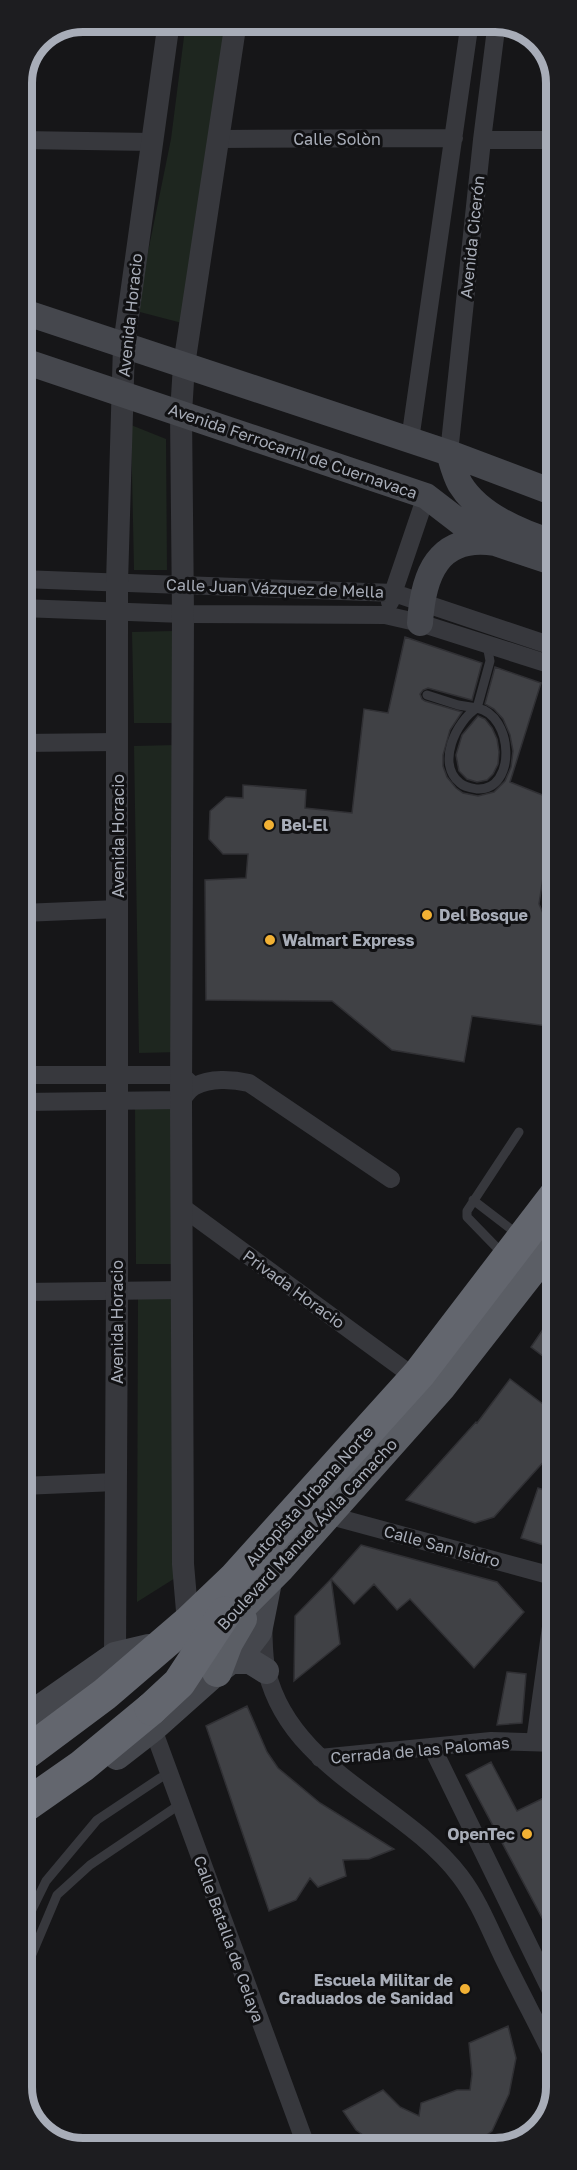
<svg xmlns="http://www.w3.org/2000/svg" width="577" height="2170" font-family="'Golos Text',sans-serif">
<rect width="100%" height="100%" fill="#161618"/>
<path fill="#1e261f" d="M 186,21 L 230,21 L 182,323 L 136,311 L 171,139 Z
M 131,425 L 166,439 L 167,570 L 134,570 Z
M 172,631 L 175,723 L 134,723 L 132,632 Z
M 176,745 L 181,1052 L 139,1053 L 134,746 Z
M 176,1103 L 176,1264 L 136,1264 L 135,1104 Z
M 138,1297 L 182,1297 L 180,1575 L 137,1602 Z"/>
<path fill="#404145" stroke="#303034" stroke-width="1.5" d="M 405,637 L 482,663 L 472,700 L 428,688 L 423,690 L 420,694 L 422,699 L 425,701 L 462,712 L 450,730 L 443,755 L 443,766 L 447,777 L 456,788 L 463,793 L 478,796 L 494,792 L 505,781 L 511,767 L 513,751 L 510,735 L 503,719 L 494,709 L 485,704 L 495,667 L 541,683 L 510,782 L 555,800 L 539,904 L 555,941 L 555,1027 L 472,1016 L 464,1062 L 392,1050 L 332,1001 L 206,1000 L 205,880 L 246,878 L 248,854 L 223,854 L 209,839 L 210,811 L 226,797 L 243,798 L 243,785 L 306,790 L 305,808 L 352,813 L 364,709 L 388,713 Z
M 478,716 L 485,719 L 492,728 L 497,739 L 499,752 L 498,764 L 493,774 L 487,780 L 477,782 L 467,779 L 459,771 L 456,755 L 462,735 Z
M 556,1310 L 556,1366 L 531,1347 Z
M 510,1379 L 556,1414 L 556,1448 L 494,1517 L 475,1523 L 406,1500 L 476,1422 L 477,1423 Z
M 538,1488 L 556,1494 L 556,1549 L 521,1538 Z
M 361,1545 L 497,1582 L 524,1612 L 474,1668 L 410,1599 L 397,1610 L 374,1584 L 354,1604 L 331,1579 Z
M 331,1579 L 340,1644 L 294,1681 L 295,1616 Z
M 507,1672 L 526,1674 L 522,1723 L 497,1725 Z
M 556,1675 L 556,1723 L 549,1722 Z
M 247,1706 L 267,1752 L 278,1768 L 320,1803 L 394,1849 L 369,1859 L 343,1860 L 346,1876 L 318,1887 L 310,1878 L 296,1900 L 269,1911 L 206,1726 Z
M 491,1762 L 517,1811 L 556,1792 L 556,1844 L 545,1850 L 556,1876 L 556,1944 L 466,1775 Z
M 508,2026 L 516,2058 L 509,2094 L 492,2131 L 469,2148 L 381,2148 L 356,2130 L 343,2111 L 383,2090 L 400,2107 L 419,2116 L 421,2103 L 457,2090 L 470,2090 L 472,2074 L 469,2043 Z"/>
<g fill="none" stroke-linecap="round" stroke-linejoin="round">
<path stroke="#37383d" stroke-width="9" d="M 427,695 L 458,705 L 477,708 L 490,661 L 487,645
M 477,708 C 514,715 517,791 477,789 C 471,788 464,787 460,783 C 436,764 456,721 477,708 Z
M 473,1200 L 516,1233
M 501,1252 L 467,1217 L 467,1211 L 519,1132
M 22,1930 L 46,1881 L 97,1820 L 160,1778 L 168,1774
M 22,1978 L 57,1895 L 90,1865 L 179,1805"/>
<path stroke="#37383d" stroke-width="18" d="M 220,139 L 454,138
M 21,140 L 152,142
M 482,140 L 555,140
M 410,440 L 470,21
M 449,453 L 482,140 L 497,21
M 21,579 L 394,593 L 555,647
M 390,602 L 426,496
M 21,608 L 183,614 L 385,615 L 420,623 L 555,666
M 21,743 L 118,742
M 22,913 L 118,909
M 22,1075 L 181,1075 L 190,1083
M 22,1102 L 181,1100 C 185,1096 189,1089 195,1086 C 210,1078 232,1079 249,1083 L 391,1179
M 182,1207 L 406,1371
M 22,1292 L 183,1290
M 22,1486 L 116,1482
M 327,1515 L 556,1577
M 263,1622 C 264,1638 263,1656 267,1672 C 291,1771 404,1802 460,1876 C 479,1901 490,1930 503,1957 C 520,1992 539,2027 556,2062
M 153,1729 L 307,2148
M 535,1742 L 556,1591
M 432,1747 L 556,2001
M 320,1758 L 491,1741 L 556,1743
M 541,2032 L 556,2013"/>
<path stroke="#37383d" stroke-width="22" d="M 187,1611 L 183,1564 L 181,1100 L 183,614 L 181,413 L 184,365 L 236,21
M 115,1655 L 117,1291 L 117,583 L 124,345 L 169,21"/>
<path stroke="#45474d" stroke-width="26" d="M 21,311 L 449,453 L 555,493
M 21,360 L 426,496 L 465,526 L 495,543 L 555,563
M 449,453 C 452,463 455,475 460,484 C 479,515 522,533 555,543
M 420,623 C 423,575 438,534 495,543
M 231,1661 L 250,1661 L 266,1671
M 22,1720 L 115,1655 L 149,1647
M 117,1757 L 153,1729 L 217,1672 L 246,1649 L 259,1632 L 268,1587"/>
<path stroke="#5b5e65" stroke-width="30" d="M 211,1637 L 279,1569 L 441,1387 L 555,1241
M 217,1672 L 228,1643 L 242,1619"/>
<path stroke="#63666e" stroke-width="33" d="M 22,1756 L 105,1694 L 190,1621 L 234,1579 L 419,1374 L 555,1196
M 22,1808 L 82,1766 L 151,1709"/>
<path stroke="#63666e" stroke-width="33" d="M 151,1709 L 179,1683 L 225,1613"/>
</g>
<g fill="#f2b134" stroke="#111113" stroke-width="2">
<circle cx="269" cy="825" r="6"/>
<circle cx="427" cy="915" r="6"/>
<circle cx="270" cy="940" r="6"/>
<circle cx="527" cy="1834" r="6"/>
<circle cx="465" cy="1989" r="6"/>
</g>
<g text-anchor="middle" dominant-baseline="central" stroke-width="6" stroke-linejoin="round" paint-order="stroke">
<g font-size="16" fill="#a8adb8" stroke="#111113">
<text x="337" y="139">Calle Solòn</text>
<text transform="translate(472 237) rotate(-84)">Avenida Cicerón</text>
<text transform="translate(130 315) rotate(-84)">Avenida Horacio</text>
<text transform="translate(293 451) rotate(19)">Avenida Ferrocarril de Cuernavaca</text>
<text transform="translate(275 588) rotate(2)">Calle Juan Vázquez de Mella</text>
<text transform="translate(118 836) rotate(-90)">Avenida Horacio</text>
<text transform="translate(294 1289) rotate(36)">Privada Horacio</text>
<text transform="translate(117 1322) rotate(-90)">Avenida Horacio</text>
<text transform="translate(309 1496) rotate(-48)">Autopista Urbana Norte</text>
<text transform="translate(307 1534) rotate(-47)">Boulevard Manuel Ávila Camacho</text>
<text transform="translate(442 1546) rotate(15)">Calle San Isidro</text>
<text transform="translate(420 1750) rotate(-5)">Cerrada de las Palomas</text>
<text transform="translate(229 1939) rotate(70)">Calle Batalla de Celaya</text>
</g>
<g font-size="16" font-weight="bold" fill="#a8adb8" stroke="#111113" text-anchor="start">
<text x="281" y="825">Bel-El</text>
<text x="439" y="915">Del Bosque</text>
<text x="282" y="940">Walmart Express</text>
<text x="515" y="1834" text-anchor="end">OpenTec</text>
<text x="453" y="1980" text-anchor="end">Escuela Militar de<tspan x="453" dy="18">Graduados de Sanidad</tspan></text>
</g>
</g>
<path d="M0 0H577V2170H0ZM83 32H495A51 51 0 0 1 546 83V2087A51 51 0 0 1 495 2138H83A51 51 0 0 1 32 2087V83A51 51 0 0 1 83 32Z" fill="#1d1d20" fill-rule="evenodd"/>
<path fill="none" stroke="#a8adb8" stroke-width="8" d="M83 32H495A51 51 0 0 1 546 83V2087A51 51 0 0 1 495 2138H83A51 51 0 0 1 32 2087V83A51 51 0 0 1 83 32Z"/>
</svg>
